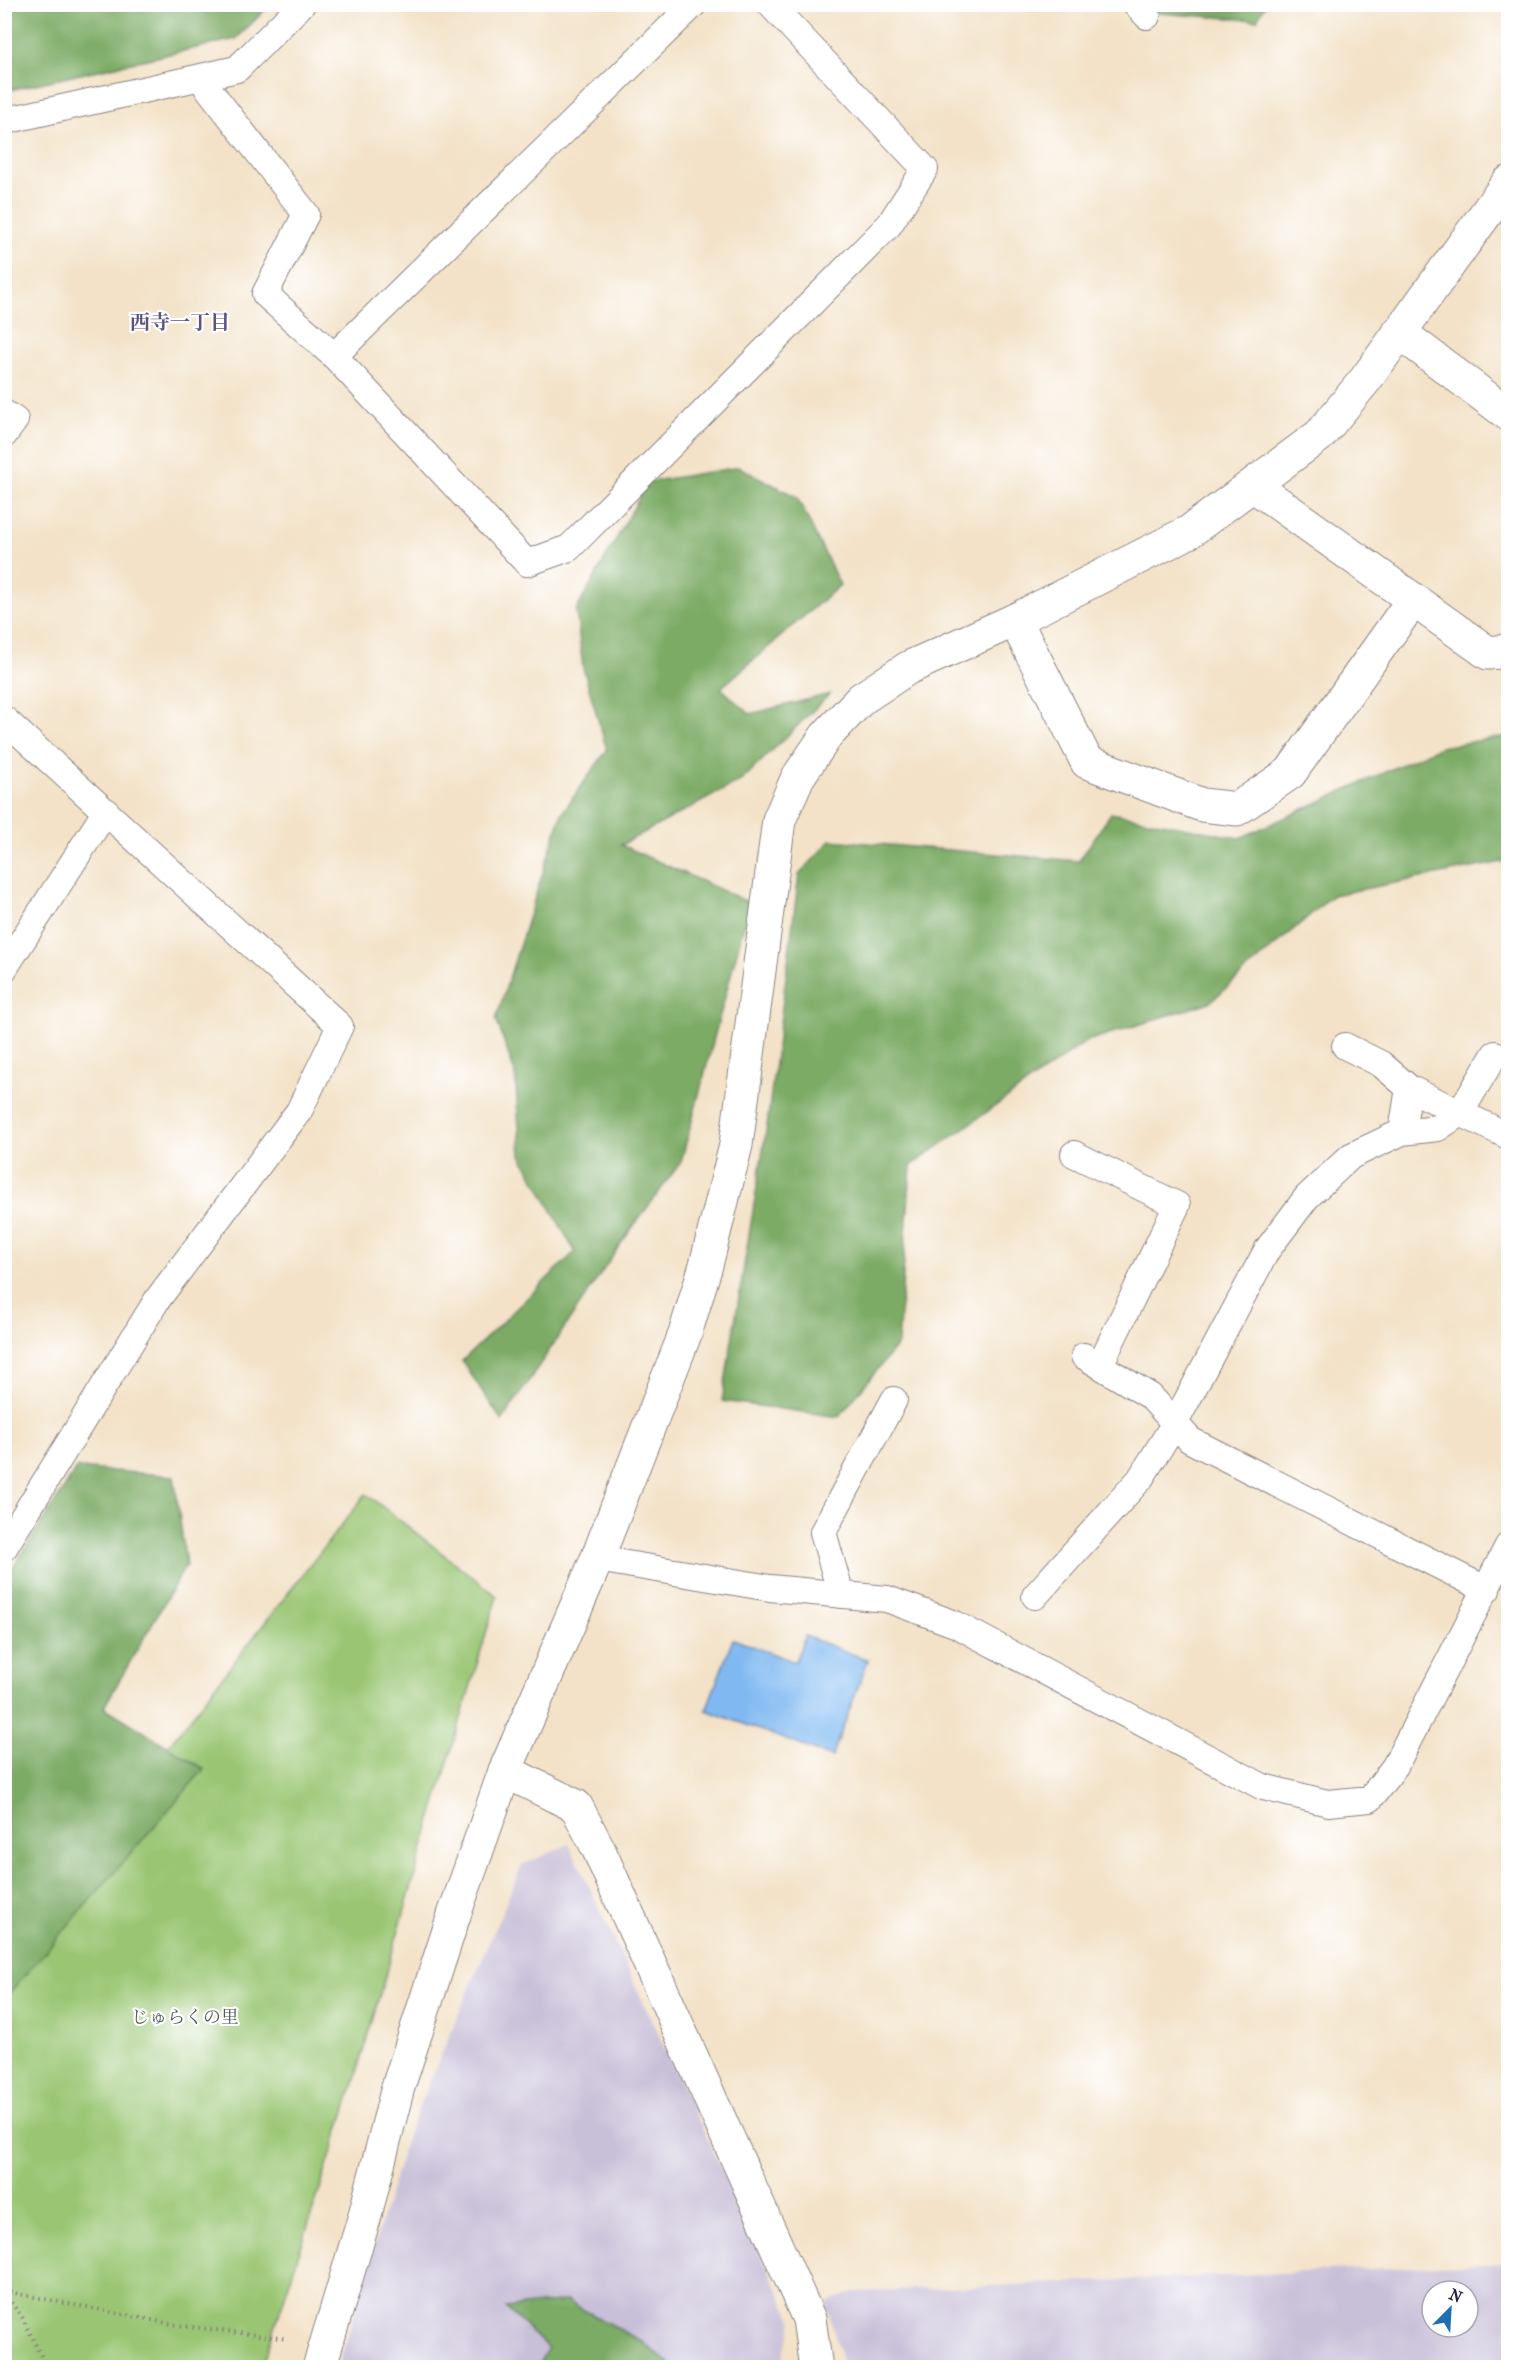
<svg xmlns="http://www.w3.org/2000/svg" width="1513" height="2372" font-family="'IM FELL French Canon','Noto Serif JP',serif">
<rect width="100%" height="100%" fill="#fff"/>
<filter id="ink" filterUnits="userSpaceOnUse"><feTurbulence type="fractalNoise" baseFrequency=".0167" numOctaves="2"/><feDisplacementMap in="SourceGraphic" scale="12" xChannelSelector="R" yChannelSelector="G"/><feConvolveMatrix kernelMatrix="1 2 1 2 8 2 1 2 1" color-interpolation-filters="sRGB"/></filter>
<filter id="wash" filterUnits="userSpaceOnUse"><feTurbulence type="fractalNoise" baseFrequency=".008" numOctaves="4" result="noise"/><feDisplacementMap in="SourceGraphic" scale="24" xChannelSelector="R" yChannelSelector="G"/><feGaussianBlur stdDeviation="1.35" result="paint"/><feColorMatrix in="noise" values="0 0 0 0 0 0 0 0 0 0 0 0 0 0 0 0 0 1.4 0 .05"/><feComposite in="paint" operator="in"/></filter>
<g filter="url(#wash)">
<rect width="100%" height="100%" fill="#f3e2c7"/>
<path fill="#c8bfd8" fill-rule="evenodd" d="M 569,1844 L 793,2322 L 780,2367 L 338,2368 L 407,2135 L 522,1865 Z
M 1508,2263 L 1508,2367 L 844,2367 L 826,2303 L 852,2292 ZM 1432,2291 L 1468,2291 L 1468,2327 L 1432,2327 Z"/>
<path fill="#9ac673" stroke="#5e7457" stroke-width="1.5" d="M 366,1494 L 497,1596 L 350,2096 L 262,2367 L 5,2367 L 4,1955 Z"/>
<path fill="#7bab65" stroke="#4e6650" stroke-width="1.5" d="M 4,5 L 5,4 L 270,5 L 236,39 L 5,91 Z
M 1149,5 L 1265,5 L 1257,20 L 1157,13 Z
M 739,467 L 797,497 L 840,585 L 721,688 L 750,714 L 830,694 L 742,780 L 621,845 L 750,903 L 681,1162 L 624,1239 L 502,1421 L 462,1361 L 575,1252 L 521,1155 L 515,1073 L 496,1019 L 562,813 L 607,750 L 583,668 L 576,611 L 648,482 Z
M 1508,736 L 1508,861 L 1333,895 L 1210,1002 L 1087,1041 L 911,1166 L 898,1344 L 839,1417 L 722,1401 L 767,1125 L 799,875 L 831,840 L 1079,861 L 1111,813 L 1240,838 L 1440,747 Z
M 77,1468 L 174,1476 L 186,1565 L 104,1707 L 204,1769 L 5,1998 L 5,1580 Z
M 567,2301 L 641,2341 L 673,2367 L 537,2367 L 548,2348 L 506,2308 Z"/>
<path fill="#80b9f1" stroke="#516e96" stroke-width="1.5" d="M 805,1636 L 868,1660 L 832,1757 L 706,1710 L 733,1639 L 795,1662 Z"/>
</g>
<g filter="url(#ink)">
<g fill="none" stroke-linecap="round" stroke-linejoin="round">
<g stroke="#8a8281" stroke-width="28">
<path id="lane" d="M 1136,4 L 1147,16
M 200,78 L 306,214 L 265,294 L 334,356 L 527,563 L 569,548 L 889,225 L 925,169 L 770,4
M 4,121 L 237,69 L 302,4
M 334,356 L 694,4
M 4,413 L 15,420 L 4,435
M 4,719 L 340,1026 L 299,1111 L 157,1300 L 4,1548
M 4,969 L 106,811
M 1345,1046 L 1381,1064 L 1409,1088 L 1508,1136
M 1402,1132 L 1438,1128 L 1460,1113 L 1495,1054
M 1074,1154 L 1177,1205 L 1100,1365
M 1084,1356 L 1150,1396 L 1190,1440 L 1487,1590
M 597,1559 L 770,1588 L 887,1599 L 955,1624 L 1263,1787 L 1328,1803 L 1370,1799 L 1395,1766 L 1508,1546
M 841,1595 L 823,1532 L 894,1400
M 1035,1596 L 1140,1479 L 1175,1423 L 1267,1250 L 1307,1197 L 1351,1156 L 1402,1132 L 1409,1088"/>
</g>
<g stroke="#8a8281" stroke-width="35">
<path id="street" d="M 1399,332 L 1508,414
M 1254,486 L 1488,653 L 1508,651
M 1015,620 L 1087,762 L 1202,805 L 1237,809 L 1290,773 L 1413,600
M 505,1771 L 576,1806 L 598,1848 L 809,2319 L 816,2368"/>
</g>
<g stroke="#8a8281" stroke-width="35">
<path id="secondary" d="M 319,2368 L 364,2219 L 398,2087 L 454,1915 L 505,1771 L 597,1559 L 685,1334 L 706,1265 L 736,1145 L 779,820 L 798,777 L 826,736 L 861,699 L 908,668 L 1015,620 L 1189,532 L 1320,435 L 1366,379 L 1508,183"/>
</g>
<path stroke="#8a8281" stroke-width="4" stroke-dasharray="1.5 4.5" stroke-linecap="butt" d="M 4,2291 L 177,2325 L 287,2339
M 4,2293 L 22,2317 L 47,2368"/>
<use href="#lane" stroke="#fff" stroke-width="26"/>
<use href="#street" stroke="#fff" stroke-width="33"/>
<use href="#secondary" stroke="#fff" stroke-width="33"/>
</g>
</g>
<g text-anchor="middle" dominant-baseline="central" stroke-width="4.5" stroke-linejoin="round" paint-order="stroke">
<g font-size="18" fill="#4c5b4f" stroke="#fff">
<text x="185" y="2017">じゅらくの里</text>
</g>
<g font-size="20" font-weight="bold" fill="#5e537b" stroke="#fff">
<text x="180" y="322">西寺一丁目</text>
</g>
</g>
<rect width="1513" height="2372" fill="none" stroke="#fff" stroke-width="24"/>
<g transform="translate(1450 2309) rotate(24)"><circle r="28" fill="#ffffff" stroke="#a7a7b1" stroke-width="1.5"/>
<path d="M0-4.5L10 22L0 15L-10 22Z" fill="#1f6fb2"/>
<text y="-9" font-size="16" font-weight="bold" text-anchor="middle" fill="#22223b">N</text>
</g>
</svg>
